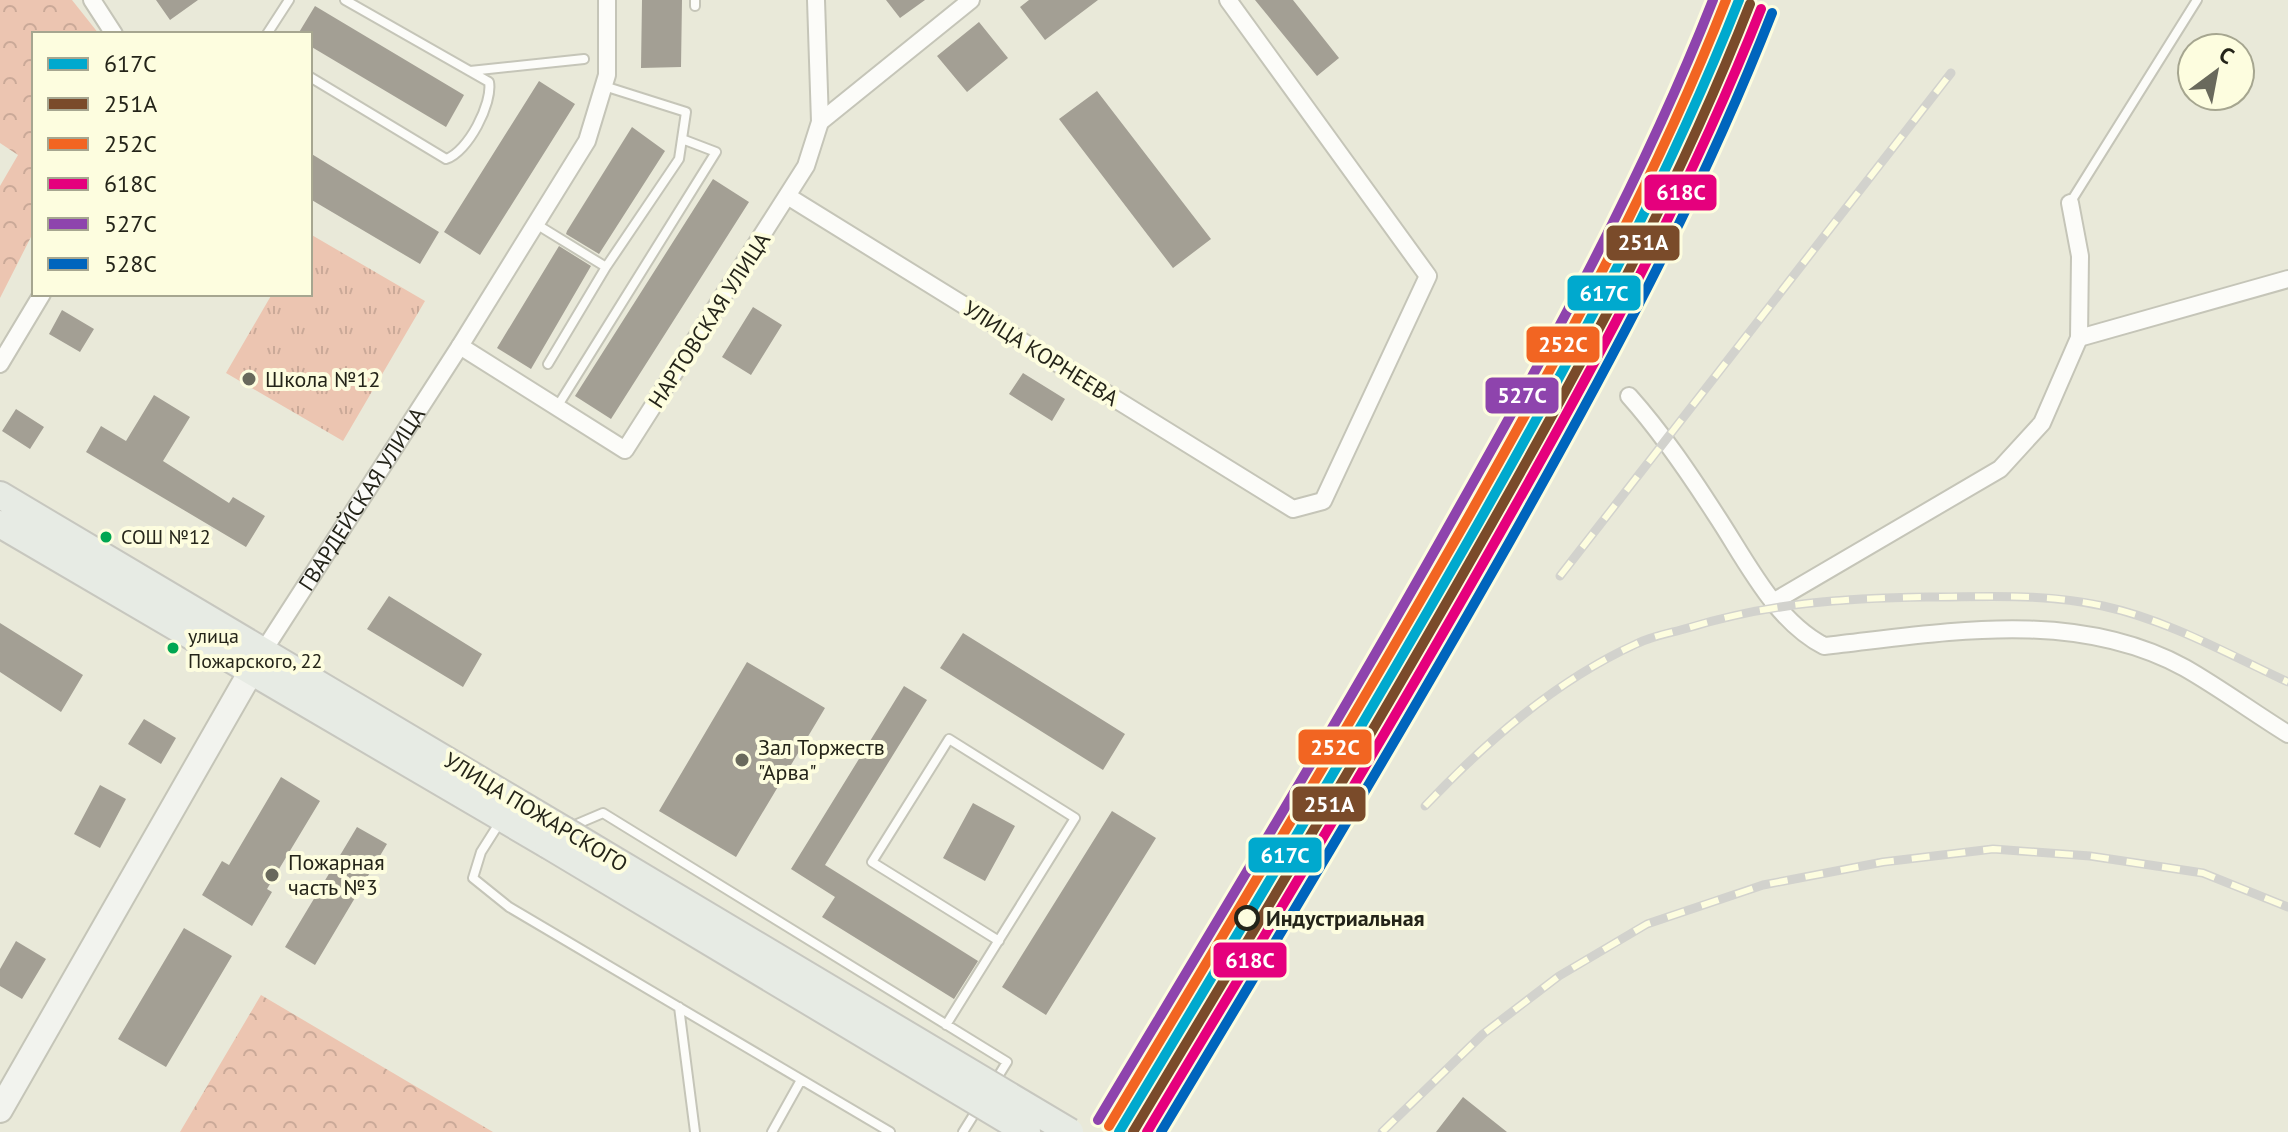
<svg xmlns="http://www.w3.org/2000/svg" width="2288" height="1132" font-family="'PT Sans',sans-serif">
<defs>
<pattern id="grass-tufts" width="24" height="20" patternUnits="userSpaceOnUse" patternTransform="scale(2)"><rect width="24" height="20" fill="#ecc5b1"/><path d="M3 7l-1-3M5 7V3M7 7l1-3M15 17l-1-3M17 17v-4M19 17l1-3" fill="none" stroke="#caa998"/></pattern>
<pattern id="forest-crowns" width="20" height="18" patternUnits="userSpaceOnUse" patternTransform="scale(2)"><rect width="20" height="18" fill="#ecc5b1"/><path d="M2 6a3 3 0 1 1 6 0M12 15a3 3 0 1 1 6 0" fill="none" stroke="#caa998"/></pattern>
</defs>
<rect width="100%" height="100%" fill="#e9e9d9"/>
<path fill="url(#grass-tufts)" d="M 310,234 L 425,301 L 343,441 L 226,373 L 272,294 L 310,294 Z"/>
<path fill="url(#forest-crowns)" d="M 0,0 L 72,0 L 99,34 L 34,34 L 34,231 L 0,298 L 0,186 L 18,155 L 0,143 Z
M 261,995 L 493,1132 L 180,1132 Z"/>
<path fill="#a39f94" d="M 156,0 L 198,0 L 170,20 Z
M 642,0 L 682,0 L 681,67 L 641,68 Z
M 886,0 L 925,0 L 900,18 Z
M 1029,0 L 1098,0 L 1045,40 L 1020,7 Z
M 1255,0 L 1293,0 L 1339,58 L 1317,76 Z
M 315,6 L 464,95 L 446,127 L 310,46 L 310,34 L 298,34 Z
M 979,22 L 1008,58 L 967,92 L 937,56 Z
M 539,81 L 575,104 L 480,255 L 444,232 Z
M 1097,91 L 1211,239 L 1173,268 L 1059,119 Z
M 632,127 L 665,151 L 599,254 L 566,234 L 567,231 Z
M 310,153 L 439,232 L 420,264 L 310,199 Z
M 713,179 L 749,202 L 611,419 L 575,396 Z
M 559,246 L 591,266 L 531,369 L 497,348 Z
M 753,307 L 782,325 L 751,375 L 722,357 Z
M 62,310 L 94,329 L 80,352 L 49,334 Z
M 1023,373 L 1065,399 L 1052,421 L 1009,394 Z
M 154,395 L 190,417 L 163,461 L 229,503 L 233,497 L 265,516 L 246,547 L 86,452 L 101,426 L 126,441 Z
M 16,409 L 44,427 L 30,449 L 2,431 Z
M 389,596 L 482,654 L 463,687 L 367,629 Z
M 0,623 L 83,675 L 61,712 L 0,672 Z
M 963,633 L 1125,734 L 1103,770 L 940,668 Z
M 747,662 L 825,708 L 736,857 L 659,811 Z
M 904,686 L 927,700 L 825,865 L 978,961 L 954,999 L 822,917 L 835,897 L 791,869 Z
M 144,719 L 176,738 L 161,764 L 128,744 Z
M 281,777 L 320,801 L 267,889 L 272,892 L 252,926 L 202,895 L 222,861 L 229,865 Z
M 100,785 L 126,799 L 100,848 L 74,834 Z
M 973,803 L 1015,826 L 985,881 L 943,858 Z
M 1112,811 L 1156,838 L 1046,1015 L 1002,987 Z
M 357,827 L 387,844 L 315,965 L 285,947 Z
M 184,928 L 232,956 L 166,1067 L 118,1039 Z
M 16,941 L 46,959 L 22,999 L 0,986 L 0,969 Z
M 1463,1097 L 1507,1132 L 1436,1132 Z"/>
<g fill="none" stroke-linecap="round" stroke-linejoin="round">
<g stroke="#c5c5b8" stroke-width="12">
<path id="lane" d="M 695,0 L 695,6
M 267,34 L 289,0
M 470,71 L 584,59
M 310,77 L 446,159 C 468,152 493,103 489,82 L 345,0
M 604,86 L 686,112 L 679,159 L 606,267
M 2070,203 L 2197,0
M 536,224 L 606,267 L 548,364
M 557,407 L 716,152 L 682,139
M 500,822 L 481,852 L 473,878 L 509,907 L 890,1132
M 570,827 L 603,813 L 1007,1062 L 994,1083
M 679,1007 L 695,1132
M 946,1025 L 1075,818 L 949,739 L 872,862 L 999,941
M 772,1132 L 801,1080
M 963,1132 L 978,1108"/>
</g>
<g stroke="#c5c5b8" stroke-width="20">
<g id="street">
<path d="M 92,0 L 114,34"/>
<path d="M 820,122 L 971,0"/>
<path d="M 789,197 L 1293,509 L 1323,501 L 1428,276 L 1228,0"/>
<path d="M 2079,338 L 2288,279"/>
<path d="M 460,346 L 625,450 L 806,166 L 820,122 L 816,0"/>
<path d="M 0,364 L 42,294"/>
<path d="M 1629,396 C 1662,433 1689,473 1716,515 C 1746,560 1774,620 1824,646 C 1943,633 2073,607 2185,668 C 2220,688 2254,713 2288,734"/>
<path d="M 1773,602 L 2000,469 L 2042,423 L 2079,338 L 2080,256 L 2070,203"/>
<path id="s1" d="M 264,650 L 460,346 L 587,141 L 607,75 L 607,0"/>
</g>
</g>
<g stroke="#c5c5b8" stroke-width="28">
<path id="secondary" d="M 0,1110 L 261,654"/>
</g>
<g stroke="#c7c7bf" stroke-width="30">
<path id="primary" d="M 0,495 L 564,830
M 0,524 L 548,845"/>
</g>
<use href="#lane" stroke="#fcfcf9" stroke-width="8"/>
<use href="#street" stroke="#fcfcf9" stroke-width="16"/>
<use href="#secondary" stroke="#f2f3ee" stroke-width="24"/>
<use href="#primary" stroke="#e7ebe4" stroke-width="26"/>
<g stroke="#d2d2cd" stroke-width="9">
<path id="rail" d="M 1560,576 L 1951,73
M 1425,806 C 1486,742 1555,681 1636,644 C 1652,636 1671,633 1688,628 C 1769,603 1843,598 1928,597 C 1987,597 2045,593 2103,606 C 2168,620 2228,654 2288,682
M 1382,1132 L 1483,1034 L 1559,976 L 1647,924 L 1763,885 L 1883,862 L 1993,849 L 2090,856 L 2203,873 L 2288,907"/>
</g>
<use href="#rail" stroke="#fdfddf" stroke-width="6" stroke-dasharray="18" stroke-linecap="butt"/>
<g stroke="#c7c7bf" stroke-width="30" stroke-linecap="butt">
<path id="primary-bridge" d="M 564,830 L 1070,1132
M 548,845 L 1027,1132"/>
</g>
<use href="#primary-bridge" stroke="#e7ebe4" stroke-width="26"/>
<g stroke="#fdfddf" stroke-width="16">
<path id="rail-1" d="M 1119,1132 C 1240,930 1362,728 1479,522 C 1575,352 1667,182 1739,0"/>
</g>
<g stroke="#fdfddf" stroke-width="16">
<path id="rail-2" d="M 1133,1132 C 1253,932 1373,733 1488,530 C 1585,359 1678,188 1750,4"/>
</g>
<g stroke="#fdfddf" stroke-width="16">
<path id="rail-3" d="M 1109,1126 C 1230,923 1353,720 1470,514 C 1564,347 1656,179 1726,0"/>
</g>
<g stroke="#fdfddf" stroke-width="16">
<path id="rail-4" d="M 1147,1132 C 1266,933 1386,735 1500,533 C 1597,362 1689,191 1761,9"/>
</g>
<g stroke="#fdfddf" stroke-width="16">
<path id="rail-5" d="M 1098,1120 C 1219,918 1342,716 1457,511 C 1551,345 1643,178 1713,0"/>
</g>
<g stroke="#fdfddf" stroke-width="16">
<path id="rail-6" d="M 1161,1132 C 1279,936 1397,740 1510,541 C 1607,369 1700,197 1772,13"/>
</g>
<use href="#rail-1" stroke="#00a9ce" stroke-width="10"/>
<use href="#rail-2" stroke="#7a4b2a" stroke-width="10"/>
<use href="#rail-3" stroke="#f26522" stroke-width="10"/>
<use href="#rail-4" stroke="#e5007d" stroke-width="10"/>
<use href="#rail-5" stroke="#8e44ad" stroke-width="10"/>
<use href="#rail-6" stroke="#0065bd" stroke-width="10"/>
</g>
<g fill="#69695c" stroke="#fdfddf" stroke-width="3">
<circle cx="249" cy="379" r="8"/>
<circle cx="742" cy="760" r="8"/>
<circle cx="272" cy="875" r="8"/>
</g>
<g fill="#00a651" stroke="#fdfddf" stroke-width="3">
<circle cx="106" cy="537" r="7"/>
<circle cx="173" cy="648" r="7"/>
</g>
<circle fill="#fdfddf" stroke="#242419" stroke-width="4" cx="1247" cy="918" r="11"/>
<g text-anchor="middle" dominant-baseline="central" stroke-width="8" stroke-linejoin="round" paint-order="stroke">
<g font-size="20" fill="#242419" stroke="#fdfddf" text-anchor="start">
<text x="121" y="537">СОШ №12</text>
<text x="188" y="636">улица<tspan x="188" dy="25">Пожарского, 22</tspan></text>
</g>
<g font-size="22" fill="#242419" stroke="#fdfddf">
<text transform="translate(709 320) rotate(-57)">НАРТОВСКАЯ УЛИЦА</text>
<text transform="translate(1041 353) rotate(32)">УЛИЦА КОРНЕЕВА</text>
<text stroke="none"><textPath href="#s1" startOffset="180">ГВАРДЕЙСКАЯ УЛИЦА</textPath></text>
<text transform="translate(536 812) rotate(31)">УЛИЦА ПОЖАРСКОГО</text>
</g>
<g font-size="22" fill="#242419" stroke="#fdfddf" text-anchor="start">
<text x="265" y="379">Школа №12</text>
<text x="758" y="747">Зал Торжеств<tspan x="758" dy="25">"Арва"</tspan></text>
<text x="288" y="862">Пожарная<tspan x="288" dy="25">часть №3</tspan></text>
</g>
<g font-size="22" font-weight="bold" fill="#242419" stroke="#fdfddf" text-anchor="start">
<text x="1266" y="918">Индустриальная</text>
</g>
</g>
<g stroke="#fdfddf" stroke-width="3">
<rect x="1643" y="173" width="75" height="39" rx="8" fill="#e5007d"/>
<rect x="1605" y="224" width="76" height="38" rx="8" fill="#7a4b2a"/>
<rect x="1566" y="274" width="76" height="38" rx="8" fill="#00a9ce"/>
<rect x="1525" y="325" width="76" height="39" rx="8" fill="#f26522"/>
<rect x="1484" y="376" width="76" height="39" rx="8" fill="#8e44ad"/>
<rect x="1297" y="728" width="76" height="38" rx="8" fill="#f26522"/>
<rect x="1291" y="785" width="76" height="38" rx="8" fill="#7a4b2a"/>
<rect x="1247" y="836" width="76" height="38" rx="8" fill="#00a9ce"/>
<rect x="1212" y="941" width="76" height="38" rx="8" fill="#e5007d"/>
</g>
<g font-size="22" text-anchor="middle" font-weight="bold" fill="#fff">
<text x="1681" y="200">618С</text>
<text x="1643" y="250">251А</text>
<text x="1604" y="301">617C</text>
<text x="1563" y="352">252С</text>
<text x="1522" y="403">527С</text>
<text x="1335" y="755">252С</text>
<text x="1329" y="812">251А</text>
<text x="1285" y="863">617C</text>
<text x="1250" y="968">618С</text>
</g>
<rect x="32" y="32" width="280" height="264" fill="#fdfddf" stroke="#a6a690" stroke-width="2"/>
<rect x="48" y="58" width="40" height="12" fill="#00a9ce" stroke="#a6a690" stroke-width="2"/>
<text x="104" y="72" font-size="24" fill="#242419">617C</text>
<rect x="48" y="98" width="40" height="12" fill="#7a4b2a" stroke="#a6a690" stroke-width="2"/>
<text x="104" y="112" font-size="24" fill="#242419">251А</text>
<rect x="48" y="138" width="40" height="12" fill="#f26522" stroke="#a6a690" stroke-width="2"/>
<text x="104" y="152" font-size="24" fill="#242419">252С</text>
<rect x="48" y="178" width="40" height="12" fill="#e5007d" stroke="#a6a690" stroke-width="2"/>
<text x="104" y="192" font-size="24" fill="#242419">618С</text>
<rect x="48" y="218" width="40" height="12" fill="#8e44ad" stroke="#a6a690" stroke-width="2"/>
<text x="104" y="232" font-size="24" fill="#242419">527С</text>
<rect x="48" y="258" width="40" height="12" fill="#0065bd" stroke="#a6a690" stroke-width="2"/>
<text x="104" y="272" font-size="24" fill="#242419">528С</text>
<g transform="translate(2216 72) rotate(32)"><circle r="38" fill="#fdfddf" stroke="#a6a690" stroke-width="2"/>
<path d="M0-6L14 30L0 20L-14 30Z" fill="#69695c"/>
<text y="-12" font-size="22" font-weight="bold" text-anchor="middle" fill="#242419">С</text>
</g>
</svg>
